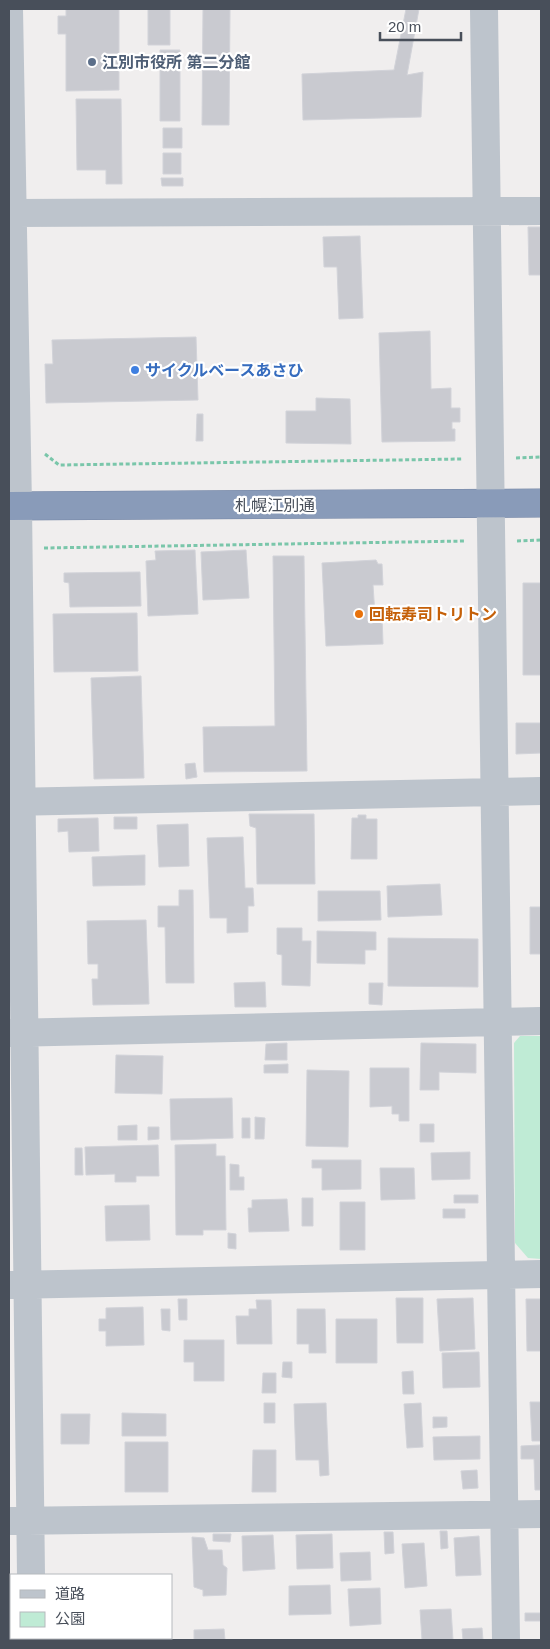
<svg xmlns="http://www.w3.org/2000/svg" width="550" height="1649" font-family="Arial,'Noto Sans JP',sans-serif">
<rect width="100%" height="100%" fill="#f0eeee"/>
<path fill="#bfebd5" d="M 520,1036 L 541,1036 L 541,1259 L 528,1258 L 515,1243 L 514,1043 Z"/>
<path fill="#c9cad0" stroke="#d2d3d9" d="M 66,9 L 119,9 L 119,90 L 66,91 L 66,34 L 58,34 L 58,16 L 66,16 Z
M 148,9 L 170,9 L 170,45 L 148,45 Z
M 203,9 L 230,9 L 229,125 L 202,125 Z
M 406,9 L 419,9 L 407,75 L 423,72 L 421,117 L 303,120 L 302,74 L 394,70 Z
M 160,50 L 180,50 L 180,121 L 160,121 Z
M 76,99 L 121,99 L 122,184 L 106,184 L 106,170 L 77,170 Z
M 163,128 L 182,128 L 182,148 L 163,148 Z
M 163,153 L 181,153 L 181,174 L 163,174 Z
M 161,178 L 183,178 L 183,186 L 162,186 Z
M 528,227 L 541,227 L 541,275 L 529,275 Z
M 360,236 L 363,318 L 339,319 L 337,267 L 324,267 L 323,237 Z
M 430,331 L 431,389 L 451,388 L 451,408 L 460,408 L 460,422 L 452,422 L 452,429 L 455,429 L 455,441 L 382,442 L 379,333 Z
M 196,337 L 198,400 L 46,403 L 45,364 L 53,364 L 52,340 Z
M 316,398 L 350,399 L 351,444 L 286,443 L 286,411 L 316,411 Z
M 197,414 L 203,414 L 203,441 L 196,441 Z
M 195,550 L 198,614 L 148,616 L 146,561 L 156,560 L 155,551 Z
M 246,550 L 249,598 L 203,600 L 201,552 Z
M 273,556 L 304,556 L 307,771 L 204,772 L 203,727 L 275,726 Z
M 376,560 L 378,564 L 382,564 L 383,585 L 373,585 L 375,615 L 382,615 L 383,644 L 326,646 L 322,563 Z
M 140,572 L 141,606 L 70,607 L 69,583 L 64,582 L 64,573 Z
M 523,583 L 541,583 L 541,675 L 523,675 Z
M 137,613 L 138,671 L 54,672 L 53,614 Z
M 141,676 L 144,778 L 94,779 L 91,678 Z
M 516,723 L 541,723 L 541,753 L 516,754 Z
M 195,763 L 197,777 L 186,779 L 185,764 Z
M 249,814 L 314,814 L 315,884 L 257,884 L 256,828 L 250,826 Z
M 358,815 L 366,815 L 366,819 L 377,819 L 377,859 L 351,859 L 352,818 L 358,818 Z
M 114,817 L 137,817 L 137,829 L 114,829 Z
M 98,818 L 99,851 L 69,852 L 68,831 L 58,832 L 58,819 Z
M 188,824 L 189,866 L 159,867 L 157,825 Z
M 243,837 L 245,888 L 253,888 L 254,906 L 248,906 L 248,932 L 227,933 L 227,918 L 210,918 L 207,838 Z
M 145,855 L 145,885 L 93,886 L 92,857 Z
M 440,884 L 442,915 L 388,917 L 387,886 Z
M 179,890 L 193,890 L 194,983 L 166,983 L 165,927 L 158,927 L 158,906 L 179,906 Z
M 318,891 L 380,891 L 381,920 L 318,921 Z
M 530,907 L 541,907 L 541,954 L 530,954 Z
M 146,920 L 149,1004 L 93,1005 L 92,979 L 98,979 L 98,964 L 88,964 L 87,921 Z
M 277,928 L 302,928 L 302,941 L 311,941 L 310,986 L 282,985 L 282,955 L 277,954 Z
M 317,931 L 376,932 L 376,950 L 365,950 L 365,964 L 317,963 Z
M 388,938 L 478,939 L 478,987 L 388,986 Z
M 265,982 L 266,1007 L 235,1007 L 234,983 Z
M 369,983 L 383,983 L 382,1005 L 369,1004 Z
M 287,1043 L 287,1060 L 265,1060 L 266,1044 Z
M 421,1043 L 476,1044 L 476,1073 L 439,1072 L 439,1090 L 420,1090 Z
M 116,1055 L 163,1056 L 162,1094 L 115,1093 Z
M 288,1064 L 288,1073 L 264,1073 L 264,1065 Z
M 370,1068 L 409,1068 L 409,1121 L 399,1121 L 399,1114 L 392,1114 L 392,1106 L 370,1107 Z
M 307,1070 L 349,1071 L 348,1147 L 306,1146 Z
M 232,1098 L 233,1138 L 171,1140 L 170,1099 Z
M 255,1117 L 265,1118 L 264,1139 L 255,1139 Z
M 242,1118 L 250,1118 L 250,1138 L 242,1138 Z
M 420,1124 L 434,1124 L 434,1142 L 420,1142 Z
M 137,1125 L 137,1140 L 118,1140 L 118,1126 Z
M 148,1127 L 159,1127 L 159,1139 L 148,1140 Z
M 216,1144 L 216,1156 L 225,1156 L 226,1230 L 203,1230 L 203,1235 L 176,1235 L 175,1145 Z
M 158,1145 L 159,1176 L 136,1176 L 136,1182 L 115,1182 L 115,1174 L 86,1175 L 85,1147 Z
M 75,1148 L 82,1148 L 83,1175 L 75,1175 Z
M 470,1152 L 470,1179 L 432,1180 L 431,1153 Z
M 312,1160 L 361,1160 L 361,1189 L 322,1190 L 322,1168 L 312,1168 Z
M 230,1164 L 239,1165 L 239,1177 L 244,1177 L 244,1190 L 230,1190 Z
M 380,1168 L 414,1168 L 415,1199 L 381,1200 Z
M 454,1195 L 478,1195 L 478,1203 L 454,1203 Z
M 302,1198 L 313,1198 L 313,1226 L 302,1226 Z
M 287,1199 L 289,1231 L 249,1232 L 248,1208 L 252,1208 L 252,1200 Z
M 340,1202 L 365,1202 L 365,1250 L 340,1250 Z
M 149,1205 L 150,1240 L 106,1241 L 105,1206 Z
M 443,1209 L 465,1209 L 465,1218 L 443,1218 Z
M 228,1233 L 236,1234 L 236,1249 L 228,1248 Z
M 396,1298 L 423,1298 L 423,1343 L 397,1343 Z
M 473,1298 L 475,1349 L 440,1351 L 437,1299 Z
M 178,1299 L 187,1299 L 187,1320 L 179,1320 Z
M 526,1299 L 541,1299 L 541,1351 L 527,1351 Z
M 256,1300 L 271,1300 L 272,1344 L 237,1344 L 236,1316 L 249,1316 L 249,1309 L 257,1309 Z
M 143,1307 L 144,1345 L 106,1346 L 106,1331 L 99,1331 L 99,1319 L 106,1319 L 106,1308 Z
M 161,1309 L 170,1309 L 170,1331 L 162,1330 Z
M 297,1309 L 325,1309 L 326,1353 L 309,1353 L 309,1344 L 297,1344 Z
M 336,1319 L 377,1319 L 377,1363 L 336,1363 Z
M 184,1340 L 224,1340 L 224,1381 L 194,1381 L 194,1362 L 184,1362 Z
M 479,1352 L 480,1387 L 443,1388 L 442,1353 Z
M 283,1362 L 292,1362 L 292,1378 L 282,1377 Z
M 413,1371 L 414,1394 L 403,1394 L 402,1372 Z
M 263,1373 L 276,1373 L 276,1393 L 262,1393 Z
M 530,1402 L 541,1402 L 541,1441 L 532,1441 Z
M 264,1403 L 275,1403 L 275,1423 L 264,1423 Z
M 326,1403 L 329,1475 L 320,1476 L 319,1460 L 296,1460 L 294,1404 Z
M 421,1403 L 423,1447 L 407,1448 L 404,1404 Z
M 122,1413 L 166,1414 L 166,1436 L 122,1436 Z
M 61,1414 L 90,1414 L 89,1444 L 61,1444 Z
M 433,1417 L 447,1417 L 447,1427 L 433,1428 Z
M 480,1436 L 480,1459 L 434,1460 L 433,1437 Z
M 125,1442 L 168,1442 L 168,1492 L 125,1492 Z
M 540,1445 L 541,1490 L 535,1490 L 534,1459 L 521,1459 L 521,1446 Z
M 253,1450 L 276,1450 L 276,1492 L 252,1492 Z
M 477,1470 L 478,1488 L 463,1489 L 461,1471 Z
M 440,1531 L 447,1531 L 448,1548 L 441,1549 Z
M 384,1532 L 393,1532 L 394,1553 L 385,1554 Z
M 213,1534 L 231,1534 L 230,1542 L 213,1541 Z
M 332,1534 L 333,1568 L 297,1569 L 296,1535 Z
M 273,1535 L 275,1569 L 243,1571 L 242,1536 Z
M 479,1536 L 481,1575 L 456,1576 L 454,1538 Z
M 192,1537 L 204,1538 L 208,1550 L 222,1550 L 223,1565 L 227,1568 L 226,1595 L 203,1596 L 203,1590 L 194,1587 Z
M 424,1543 L 427,1586 L 405,1588 L 402,1544 Z
M 370,1552 L 371,1580 L 341,1581 L 340,1553 Z
M 330,1585 L 331,1614 L 289,1615 L 289,1586 Z
M 380,1588 L 381,1624 L 350,1626 L 348,1589 Z
M 451,1609 L 453,1640 L 422,1640 L 420,1610 Z
M 525,1613 L 541,1613 L 541,1621 L 525,1621 Z
M 482,1628 L 483,1640 L 463,1640 L 462,1629 Z
M 224,1629 L 225,1640 L 194,1640 L 194,1630 Z
M 63,1638 L 98,1638 L 99,1640 L 63,1640 Z
M 130,1638 L 165,1638 L 165,1640 L 130,1640 Z"/>
<g fill="none" stroke-linecap="round" stroke-linejoin="round">
<g stroke="#7586a5" stroke-width="29">
<path id="highway" d="M 9,506 L 541,503"/>
</g>
<path stroke="#7ac6aa" stroke-width="3" stroke-dasharray="4 2.5" stroke-linecap="butt" d="M 45,454 L 59,465 L 462,459
M 516,458 L 541,457
M 517,541 L 541,540
M 44,548 L 466,541"/>
<path stroke="#bdc4cc" stroke-width="28" d="M 9,9 L 18,506 L 31,1575
M 484,9 L 506,1640
M 13,213 L 541,211
M 9,802 L 541,791
M 9,1033 L 541,1021
M 10,1285 L 541,1274
M 9,1521 L 541,1514
M 32,1638 L 32,1640"/>
<use href="#highway" stroke="#899bb9" stroke-width="28"/>
</g>
<circle fill="#5c6f8a" stroke="#fff" stroke-width="2" cx="92" cy="62" r="5"/>
<circle fill="#3f7fe0" stroke="#fff" stroke-width="2" cx="135" cy="370" r="5"/>
<circle fill="#e8710a" stroke="#fff" stroke-width="2" cx="359" cy="614" r="5"/>
<g text-anchor="middle" dominant-baseline="central" stroke-width="4.5" stroke-linejoin="round" paint-order="stroke">
<g font-size="16" font-weight="bold" fill="#4e5e75" stroke="#fff" text-anchor="start">
<text x="102" y="62">江別市役所 第二分館</text>
</g>
<g font-size="16" font-weight="bold" fill="#366cbe" stroke="#fff" text-anchor="start">
<text x="145" y="370">サイクルベースあさひ</text>
</g>
<g font-size="16" fill="#484f5a" stroke="#fff">
<text x="275" y="505">札幌江別通</text>
</g>
<g font-size="16" font-weight="bold" fill="#c56008" stroke="#fff" text-anchor="start">
<text x="369" y="614">回転寿司トリトン</text>
</g>
</g>
<rect width="550" height="1649" fill="none" stroke="#484f5a" stroke-width="20"/>
<rect x="10" y="1574" width="162" height="65" fill="#ffffff" stroke="#b6b9bd"/>
<rect x="20" y="1590" width="25" height="8" fill="#bdc4cc" stroke="#b6b9bd"/>
<text x="55" y="1599" font-size="15" fill="#484f5a">道路</text>
<rect x="20" y="1612" width="25" height="15" fill="#bfebd5" stroke="#b6b9bd"/>
<text x="55" y="1624" font-size="15" fill="#484f5a">公園</text>
<path d="M380 32v8h81v-8" fill="none" stroke="#484f5a" stroke-width="2.5"/>
<text x="388" y="32" font-size="15" fill="#484f5a" stroke="#ffffff" stroke-width="4" paint-order="stroke">20 m</text>
</svg>
